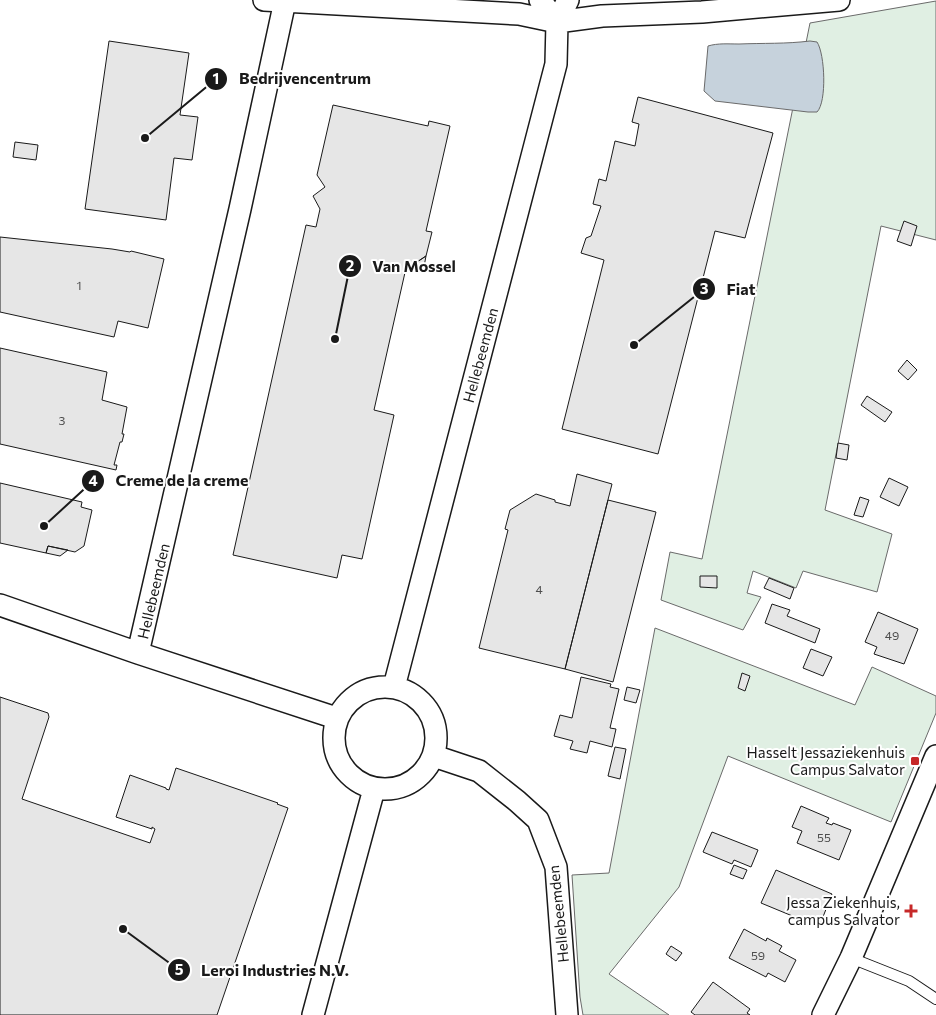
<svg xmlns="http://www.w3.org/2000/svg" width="936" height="1015" font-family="Commissioner,sans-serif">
<rect width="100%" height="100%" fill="#fff"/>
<path fill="#e0efe3" stroke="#6a6a6a" d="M 936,1 L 936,240 L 881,226 L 825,510 L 892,534 L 877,592 L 803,571 L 796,588 L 753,571 L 747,593 L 761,597 L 743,630 L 661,600 L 670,552 L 702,559 L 810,23 Z
M 655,628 L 855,705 L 872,667 L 936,696 L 936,713 L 891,822 L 728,756 L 679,887 L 609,974 L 669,1015 L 583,1015 L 580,997 L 572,875 L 609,873 Z"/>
<path fill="#c6d2dc" stroke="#6a6a6a" d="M 810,41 L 817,42 C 825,54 827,102 817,112 L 808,112 L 715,101 L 704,91 L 708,46 C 718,43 728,44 739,44 C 763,43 786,44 810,41 Z"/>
<path fill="#e6e6e6" stroke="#1a1a1a" d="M 109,41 L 189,53 L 180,115 L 198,117 L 192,160 L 174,158 L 166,220 L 85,209 Z
M 638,97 L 773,133 L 745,238 L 715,231 L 658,454 L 562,429 L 604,260 L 581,253 L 586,238 L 591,236 L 601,206 L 593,204 L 599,179 L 606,181 L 615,141 L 635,146 L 639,124 L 632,122 Z
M 333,105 L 428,126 L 429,121 L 450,126 L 426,231 L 432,232 L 426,256 L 408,268 L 406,268 L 374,410 L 394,415 L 362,559 L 342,555 L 337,578 L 233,555 L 306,225 L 316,227 L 320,209 L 313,196 L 325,187 L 317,175 Z
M 15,142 L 38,145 L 36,160 L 13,157 Z
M 904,221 L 917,226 L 911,246 L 897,241 Z
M 0,237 L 112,249 L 130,252 L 131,251 L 164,259 L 148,328 L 118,321 L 114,337 L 0,312 Z
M 426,256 L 423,272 L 408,268 Z
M 0,348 L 107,372 L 102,400 L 127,407 L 122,434 L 124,434 L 122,442 L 120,442 L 114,465 L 117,465 L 116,470 L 0,444 Z
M 907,360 L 917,370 L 908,380 L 898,371 Z
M 867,396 L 892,412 L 885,422 L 861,405 Z
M 838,443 L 849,445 L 847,460 L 836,458 Z
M 577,474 L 612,484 L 565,669 L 479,648 L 508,530 L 505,529 L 510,510 L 536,494 L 555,500 L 555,502 L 570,506 Z
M 889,478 L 908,487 L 899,506 L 880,497 Z
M 0,483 L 82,502 L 81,507 L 92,510 L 84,546 L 75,552 L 48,546 L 46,553 L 0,543 Z
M 860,497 L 869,500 L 863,517 L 854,515 Z
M 608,500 L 656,512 L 613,682 L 565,669 Z
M 48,546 L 68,550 L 60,556 L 46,553 Z
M 700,576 L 717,576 L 717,588 L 700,587 Z
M 769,578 L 794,588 L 790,599 L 764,588 Z
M 772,604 L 790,610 L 787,616 L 820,629 L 815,643 L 765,623 Z
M 878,612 L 918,629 L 904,664 L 874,654 L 877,647 L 865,642 Z
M 811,649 L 832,657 L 823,676 L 803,668 Z
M 742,673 L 750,676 L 745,691 L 738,688 Z
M 581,677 L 611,684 L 610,687 L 619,689 L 610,728 L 616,729 L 612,747 L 590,741 L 587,753 L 570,749 L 573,741 L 554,736 L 560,715 L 572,718 Z
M 627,687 L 640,690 L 636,703 L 624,700 Z
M 0,697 L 48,713 L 49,717 L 22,799 L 150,843 L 155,829 L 152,827 L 152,829 L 116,817 L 130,775 L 166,788 L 166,789 L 169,790 L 176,768 L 278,803 L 277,804 L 288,808 L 217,1015 L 0,1015 Z
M 615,747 L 626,749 L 620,779 L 608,776 Z
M 801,806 L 829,818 L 826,823 L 832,825 L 833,823 L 851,830 L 839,860 L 797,843 L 802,831 L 792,827 Z
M 712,832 L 758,850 L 751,867 L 734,860 L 732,864 L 703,852 Z
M 734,865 L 747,870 L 743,879 L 730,874 Z
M 776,870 L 832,894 L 819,927 L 761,903 Z
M 744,929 L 766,941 L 767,938 L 782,946 L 779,951 L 796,960 L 785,982 L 768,973 L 766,977 L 729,958 Z
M 671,946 L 682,953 L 676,961 L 666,954 Z
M 713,982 L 750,1009 L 747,1013 L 750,1015 L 695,1015 L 691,1012 Z"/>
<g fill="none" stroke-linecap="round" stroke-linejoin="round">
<g stroke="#1a1a1a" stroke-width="12">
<path id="lane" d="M 851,958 L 909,981 L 936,999"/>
</g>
<g stroke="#1a1a1a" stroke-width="24">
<path id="street" d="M 264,0 L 519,14 L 557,22 L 602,16 L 702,12 L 839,0
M 540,0 L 557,22
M 0,605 L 138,653 L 336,718
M 138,653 L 240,209 L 285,1
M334 738a51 51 0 1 1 102 0a51 51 0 1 1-102 0Z
M 394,687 L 556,64 L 557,22 L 568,0
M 434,756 L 479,771 L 517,801 L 538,820 L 556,867 L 567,1015
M 313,1015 L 374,789
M 823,1015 L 851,958 L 936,756"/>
</g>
<use href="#lane" stroke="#fff" stroke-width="10"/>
<use href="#street" stroke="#fff" stroke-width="21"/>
</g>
<g fill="#c62828" stroke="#fff" stroke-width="2">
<rect x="910" y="756" width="10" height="10" rx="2.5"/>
<path d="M908.5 903.5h5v5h5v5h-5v5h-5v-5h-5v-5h5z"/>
</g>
<g text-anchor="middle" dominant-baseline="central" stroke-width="4" stroke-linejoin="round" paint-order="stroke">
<g font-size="12" fill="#4d4d4d">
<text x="79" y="285">1</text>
<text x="62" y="420">3</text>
<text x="539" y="589">4</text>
<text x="892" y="635">49</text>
<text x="824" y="837">55</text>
<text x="758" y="955">59</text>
</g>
<g font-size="15" fill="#1a1a1a" stroke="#fff">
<text transform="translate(480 355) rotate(-75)">Hellebeemden</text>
<text transform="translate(153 591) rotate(-77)">Hellebeemden</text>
<text transform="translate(558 914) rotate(-96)">Hellebeemden</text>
</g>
<g font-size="15" fill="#1a1a1a" stroke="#fff" text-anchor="end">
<text x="905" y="752">Hasselt Jessaziekenhuis<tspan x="905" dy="17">Campus Salvator</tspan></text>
<text x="900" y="902">Jessa Ziekenhuis,<tspan x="900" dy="17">campus Salvator</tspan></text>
</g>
</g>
<path fill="none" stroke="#1a1a1a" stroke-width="2" d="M145 138L216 79M335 339L350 266M634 345L704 289M44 526L93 481M123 929L179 970"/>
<g fill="#1a1a1a" stroke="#fff" stroke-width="2">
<circle cx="145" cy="138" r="5"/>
<circle cx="335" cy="339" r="5"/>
<circle cx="634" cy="345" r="5"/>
<circle cx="44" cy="526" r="5"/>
<circle cx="123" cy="929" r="5"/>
<circle cx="216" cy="79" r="12"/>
<circle cx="350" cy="266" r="12"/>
<circle cx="704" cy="289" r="12"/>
<circle cx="93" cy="481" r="12"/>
<circle cx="179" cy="970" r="12"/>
</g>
<g font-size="15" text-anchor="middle" font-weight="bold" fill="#fff">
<text x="216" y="84">1</text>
<text x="350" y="271">2</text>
<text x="704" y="294">3</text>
<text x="93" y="486">4</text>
<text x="179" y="975">5</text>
</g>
<g font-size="16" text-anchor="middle" font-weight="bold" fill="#1a1a1a" stroke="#fff" stroke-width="4" stroke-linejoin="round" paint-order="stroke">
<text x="305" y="84">Bedrijvencentrum</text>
<text x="414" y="272">Van Mossel</text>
<text x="741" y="295">Fiat</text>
<text x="182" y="486">Creme de la creme</text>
<text x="275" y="976">Leroi Industries N.V.</text>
</g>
</svg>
